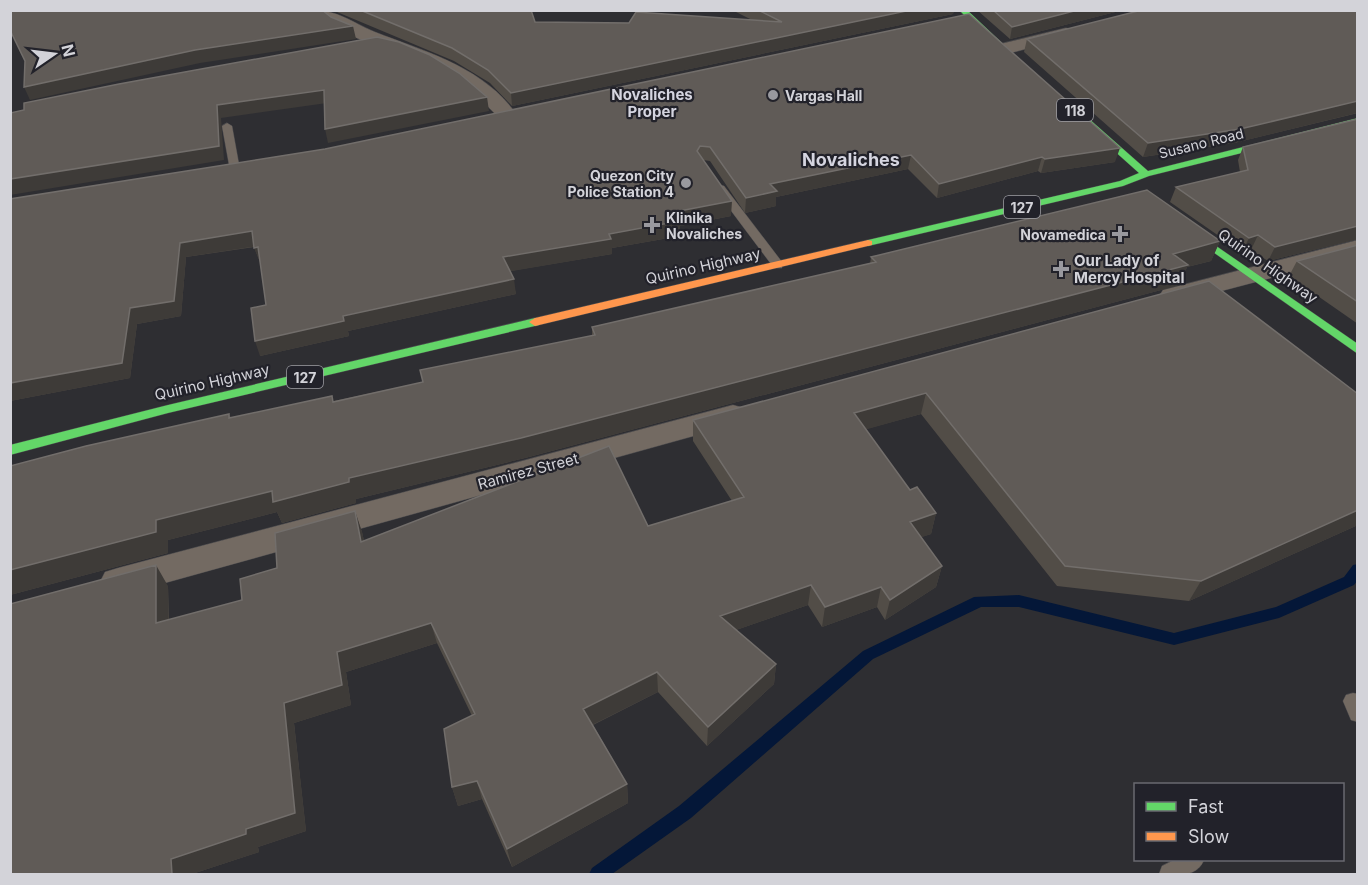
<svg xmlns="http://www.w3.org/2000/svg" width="1368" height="885" font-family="Inter,sans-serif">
<rect width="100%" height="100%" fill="#2e2e32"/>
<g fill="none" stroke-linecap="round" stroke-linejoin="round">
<path fill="#041738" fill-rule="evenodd" d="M 1358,564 L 1358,580 L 1354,585 L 1279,618 L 1174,645 L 1019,607 L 981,607 L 873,659 L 691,818 L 612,874 L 589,874 L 592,868 L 679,806 L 863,651 L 974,597 L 1019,595 L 1174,633 L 1276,607 L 1344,577 L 1353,565 Z"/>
<g stroke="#49494c" stroke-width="1">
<path id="lane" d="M 227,123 L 232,126 L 240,170 L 235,173 L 230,170 L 222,126 Z
M 720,185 L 724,186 L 782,262 L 782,268 L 774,268 L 714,188 Z
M 1353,693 L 1358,694 L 1358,722 L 1351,720 L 1343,701 L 1346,695 Z
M 1174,860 L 1204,860 C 1196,879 1176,874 1159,874 L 1162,866 Z"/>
</g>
<g stroke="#49494c" stroke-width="1">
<path id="street" d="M 310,10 C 339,10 349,21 375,32 C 426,52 484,67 517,115 L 514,119 L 500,119 C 474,90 445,72 409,58 C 385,48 325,30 310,10 Z
M 1066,28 L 1072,29 L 1075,33 L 1072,37 L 1003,55 L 994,49 L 996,45 Z
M 1358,240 L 1358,255 L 1172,304 L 1163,302 L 1159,296 L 1163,290 Z
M 733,405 L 744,408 L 748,415 L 744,422 L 118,596 L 105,592 L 100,582 L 105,572 L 118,568 Z"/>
</g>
<g stroke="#49494c" stroke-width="1">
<path id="fast" d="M 959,10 L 967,10 L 1002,43 L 1002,47 L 996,47 Z
M 1082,118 L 1088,118 L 1148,171 L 1358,118 L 1358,124 L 1149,176 L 1123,186 L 868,246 L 863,243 L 868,240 L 1120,181 L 1139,173 L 1082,122 Z
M 1180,221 L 1358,344 L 1358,354 L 1176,226 L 1175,224 Z
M 535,318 L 541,322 L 539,325 L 168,413 L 10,455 L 10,445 L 168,405 Z"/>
</g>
<g stroke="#49494c" stroke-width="1">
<path id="slow" d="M 868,240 L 872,241 L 872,245 L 535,326 L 529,322 L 535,318 Z"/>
</g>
<use href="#lane" fill="#736a62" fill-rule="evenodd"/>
<use href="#street" fill="#736a62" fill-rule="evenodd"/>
<use href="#fast" fill="#63d668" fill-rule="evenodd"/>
<use href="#slow" fill="#ff974d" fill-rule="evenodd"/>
</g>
<path fill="#524d47" d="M 328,10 L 531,10 L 535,22 L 629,23 L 752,20 L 732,10 L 954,10 L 953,14 L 512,106 L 490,83 L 454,61 L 337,12 Z
M 977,10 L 1123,10 L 1010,39 Z
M 1358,10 L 1358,113 L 1234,143 L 1143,157 L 1024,52 L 1027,39 Z
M 969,14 L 1115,162 L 1041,173 L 1038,171 L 937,198 L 908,169 L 776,197 L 776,206 L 745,213 L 710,161 L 703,160 L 731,216 L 680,226 L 680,236 L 612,248 L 612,254 L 510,271 L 516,294 L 348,331 L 349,336 L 260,356 L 266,305 L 260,262 L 254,247 L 186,257 L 181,316 L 137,324 L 130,378 L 10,401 L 10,199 L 325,149 Z
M 1358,119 L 1358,239 L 1268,261 L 1251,250 L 1242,252 L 1170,202 L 1176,187 L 1240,172 L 1238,160 L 1243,147 Z
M 1220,241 L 1211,261 L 1187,267 L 1180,285 L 525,458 L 356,499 L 356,503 L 282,523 L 277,512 L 168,540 L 168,553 L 10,595 L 10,466 L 229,414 L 231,418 L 334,401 L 423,382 L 592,336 L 592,327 L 870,264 L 871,257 Z
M 1358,245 L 1358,324 L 1289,276 L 1297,261 Z
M 1209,281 L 1358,394 L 1358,525 L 1189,601 L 1057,586 L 921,414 L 866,429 L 910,490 L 936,513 L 931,534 L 921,537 L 942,566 L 936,587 L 885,620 L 877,607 L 822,627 L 808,605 L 736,630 L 776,664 L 774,684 L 707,746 L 658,692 L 593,725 L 627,784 L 628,803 L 512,867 L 482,799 L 458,806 L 452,787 L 472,716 L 437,643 L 346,672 L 351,705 L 294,723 L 306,831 L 258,847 L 259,852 L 192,874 L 10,874 L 168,586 L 169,620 L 242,600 L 277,568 L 355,511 L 362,532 L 364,541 L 648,526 L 732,501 L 693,441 L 693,420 Z"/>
<path fill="#3e3b38" d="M 911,10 L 954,10 L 953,14 L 512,106 L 511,93 Z
M 1078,10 L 1123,10 L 1010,39 L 1012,27 Z
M 353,26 L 356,39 L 200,63 L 30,100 L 24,87 L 195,50 Z
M 324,90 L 327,103 L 221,118 L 224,160 L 10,195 L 10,179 L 217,105 Z
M 487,97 L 489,111 L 328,143 L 325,129 Z
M 1358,101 L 1357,113 L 1234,143 L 1143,157 L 1148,143 Z
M 1120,148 L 1115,162 L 1041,173 L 1045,159 Z
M 911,155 L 908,169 L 776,197 L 776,206 L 745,213 L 746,198 L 770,184 Z
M 1042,157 L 1038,171 L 937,198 L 939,184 Z
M 732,201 L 731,216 L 680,226 L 680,236 L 612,248 L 612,254 L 506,272 L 503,257 L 674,212 Z
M 1358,226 L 1358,239 L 1268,261 L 1275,247 Z
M 252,231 L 257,246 L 186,257 L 181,316 L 137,324 L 130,378 L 10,401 L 10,383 L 180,243 Z
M 1258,235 L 1251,250 L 1242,252 L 1249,238 Z
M 1220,241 L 1211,261 L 1187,267 L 1180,285 L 525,458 L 356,499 L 356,503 L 282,523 L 277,512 L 168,540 L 168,553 L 10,595 L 10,570 L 156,520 L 272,491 L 349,478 Z
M 258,247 L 260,262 L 254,248 Z
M 514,279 L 516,294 L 348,331 L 349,336 L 260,356 L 255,341 L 343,316 Z
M 926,393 L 921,414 L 850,434 L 854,413 Z
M 1358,510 L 1358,525 L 1189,601 L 1201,581 Z
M 355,511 L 362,532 L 369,562 L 361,542 Z
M 936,513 L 931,534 L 905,543 L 910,522 Z
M 156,565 L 168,586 L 169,643 L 156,623 Z
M 942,566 L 936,587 L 885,620 L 890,600 Z
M 811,585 L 808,605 L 719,636 L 720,616 Z
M 881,587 L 877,607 L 822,627 L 825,607 Z
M 431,623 L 437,643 L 346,672 L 351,705 L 294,723 L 306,831 L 258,847 L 259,852 L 192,874 L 172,874 L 171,859 L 246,829 L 284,703 L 337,652 Z
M 776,664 L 774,684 L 707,746 L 708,727 Z
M 657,672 L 658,692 L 586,728 L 583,709 Z
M 477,781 L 482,799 L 458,806 L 452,787 Z
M 627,784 L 628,803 L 512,867 L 507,849 Z"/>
<path fill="#605b57" stroke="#726e6b" stroke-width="1.5" d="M 10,10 L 322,10 L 331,17 L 353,26 L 195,50 L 24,87 L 25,61 L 10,30 Z
M 360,10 L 531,10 L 535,22 L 629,23 L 636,12 L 782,22 L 758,10 L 911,10 L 511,93 L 488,70 L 452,48 Z
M 993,10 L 1078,10 L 1012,27 Z
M 1142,10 L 1358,10 L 1358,101 L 1240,129 L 1148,143 L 1027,39 Z
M 969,14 L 1120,148 L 1045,159 L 1042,157 L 939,184 L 911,155 L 770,184 L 777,191 L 746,198 L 710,147 L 700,146 L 697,151 L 732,201 L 674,212 L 680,221 L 609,234 L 611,239 L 503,257 L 514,279 L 343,316 L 344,321 L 255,341 L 251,308 L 266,305 L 258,247 L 254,248 L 252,231 L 180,243 L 174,301 L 130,308 L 122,363 L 10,383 L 10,199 L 325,149 Z
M 377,37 L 399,42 L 430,55 L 459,73 L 487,97 L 325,129 L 324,90 L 217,105 L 219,146 L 10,179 L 10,113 L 24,110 L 24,103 L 119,84 Z
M 1358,119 L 1358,226 L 1275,247 L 1258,235 L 1249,238 L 1176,187 L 1248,170 L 1243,147 Z
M 1147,190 L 1220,241 L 1173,254 L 1188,265 L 521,438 L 349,478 L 349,482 L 273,502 L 272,491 L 156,520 L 156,532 L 10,570 L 10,466 L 86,446 L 229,414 L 229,418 L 332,396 L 333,402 L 423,382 L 420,370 L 595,335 L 592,327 L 876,262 L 871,257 Z
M 1358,245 L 1358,302 L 1297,261 Z
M 1209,281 L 1358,394 L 1358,510 L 1201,581 L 1065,566 L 926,393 L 854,413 L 910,490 L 917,487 L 936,513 L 910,522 L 942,566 L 890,600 L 881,587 L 825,607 L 811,585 L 720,616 L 776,664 L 708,727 L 657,672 L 583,709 L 627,784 L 507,849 L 477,781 L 452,787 L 444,729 L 475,714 L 431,623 L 337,652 L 342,685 L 284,703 L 295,813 L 246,829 L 246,834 L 171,859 L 172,874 L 10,874 L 10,604 L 156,565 L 156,623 L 242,600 L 240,579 L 277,568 L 275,533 L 355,511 L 361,542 L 609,446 L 648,526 L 744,497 L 693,420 Z"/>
<g fill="#99999f" stroke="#22222a" stroke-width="2">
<circle cx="773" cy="95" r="6"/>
<circle cx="686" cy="183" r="6"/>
<path d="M649 216h6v6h6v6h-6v6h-6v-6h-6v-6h6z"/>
<path d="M1117 225h6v6h6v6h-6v6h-6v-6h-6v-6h6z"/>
<path d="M1058 260h6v6h6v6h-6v6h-6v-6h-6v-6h6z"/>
</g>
<g text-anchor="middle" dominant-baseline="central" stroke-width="4.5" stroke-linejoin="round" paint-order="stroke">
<g font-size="14" font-weight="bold" fill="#d3d3d9" stroke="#22222a" text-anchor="start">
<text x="785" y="95">Vargas Hall</text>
<text x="674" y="175" text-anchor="end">Quezon City<tspan x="674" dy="16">Police Station 4</tspan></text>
<text x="666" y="217">Klinika<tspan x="666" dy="16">Novaliches</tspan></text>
<text x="1106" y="234" text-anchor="end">Novamedica</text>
</g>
<g fill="#22222a" stroke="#9e9ea4" stroke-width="1.5">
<rect x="1057" y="99" width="36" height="22" rx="4.5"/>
<rect x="1004" y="196" width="36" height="22" rx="4.5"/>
<rect x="287" y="366" width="36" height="22" rx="4.5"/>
</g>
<g font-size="14" font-weight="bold" fill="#d3d3d9">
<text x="1075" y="110">118</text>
<text x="1022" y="207">127</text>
<text x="305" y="377">127</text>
</g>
<g font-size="14" fill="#d3d3d9" stroke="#22222a">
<text transform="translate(1201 143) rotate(-14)">Susano Road</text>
</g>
<g font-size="15" font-weight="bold" fill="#d5d5e0" stroke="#22222a">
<text x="652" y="94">Novaliches<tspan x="652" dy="17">Proper</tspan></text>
</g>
<g font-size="15" font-weight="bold" fill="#d3d3d9" stroke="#22222a" text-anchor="start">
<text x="1074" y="260">Our Lady of<tspan x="1074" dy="17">Mercy Hospital</tspan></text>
</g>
<g font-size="15" fill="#d3d3d9" stroke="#22222a">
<text transform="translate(703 266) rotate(-13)">Quirino Highway</text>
<text transform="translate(1268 266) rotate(35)">Quirino Highway</text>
<text transform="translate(212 382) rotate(-13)">Quirino Highway</text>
<text transform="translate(528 471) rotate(-15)">Ramirez Street</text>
</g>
<g font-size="18" font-weight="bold" fill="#d5d5e0" stroke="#22222a">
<text x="851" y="159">Novaliches</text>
</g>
</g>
<rect width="1368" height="885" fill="none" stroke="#d3d3d9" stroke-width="24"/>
<rect x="1134" y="783" width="210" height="78" fill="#22222a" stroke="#696970" stroke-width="1.5"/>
<rect x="1146" y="802" width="30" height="9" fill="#63d668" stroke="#696970" stroke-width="1.5"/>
<text x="1188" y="813" font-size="18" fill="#d3d3d9">Fast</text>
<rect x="1146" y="832" width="30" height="9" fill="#ff974d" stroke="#696970" stroke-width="1.5"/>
<text x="1188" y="843" font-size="18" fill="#d3d3d9">Slow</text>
<g transform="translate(54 54) rotate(76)" stroke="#22222a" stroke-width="4.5" paint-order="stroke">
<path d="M0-4.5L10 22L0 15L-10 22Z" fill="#d3d3d9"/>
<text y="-9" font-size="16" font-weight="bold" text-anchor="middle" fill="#d3d3d9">N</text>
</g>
</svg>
